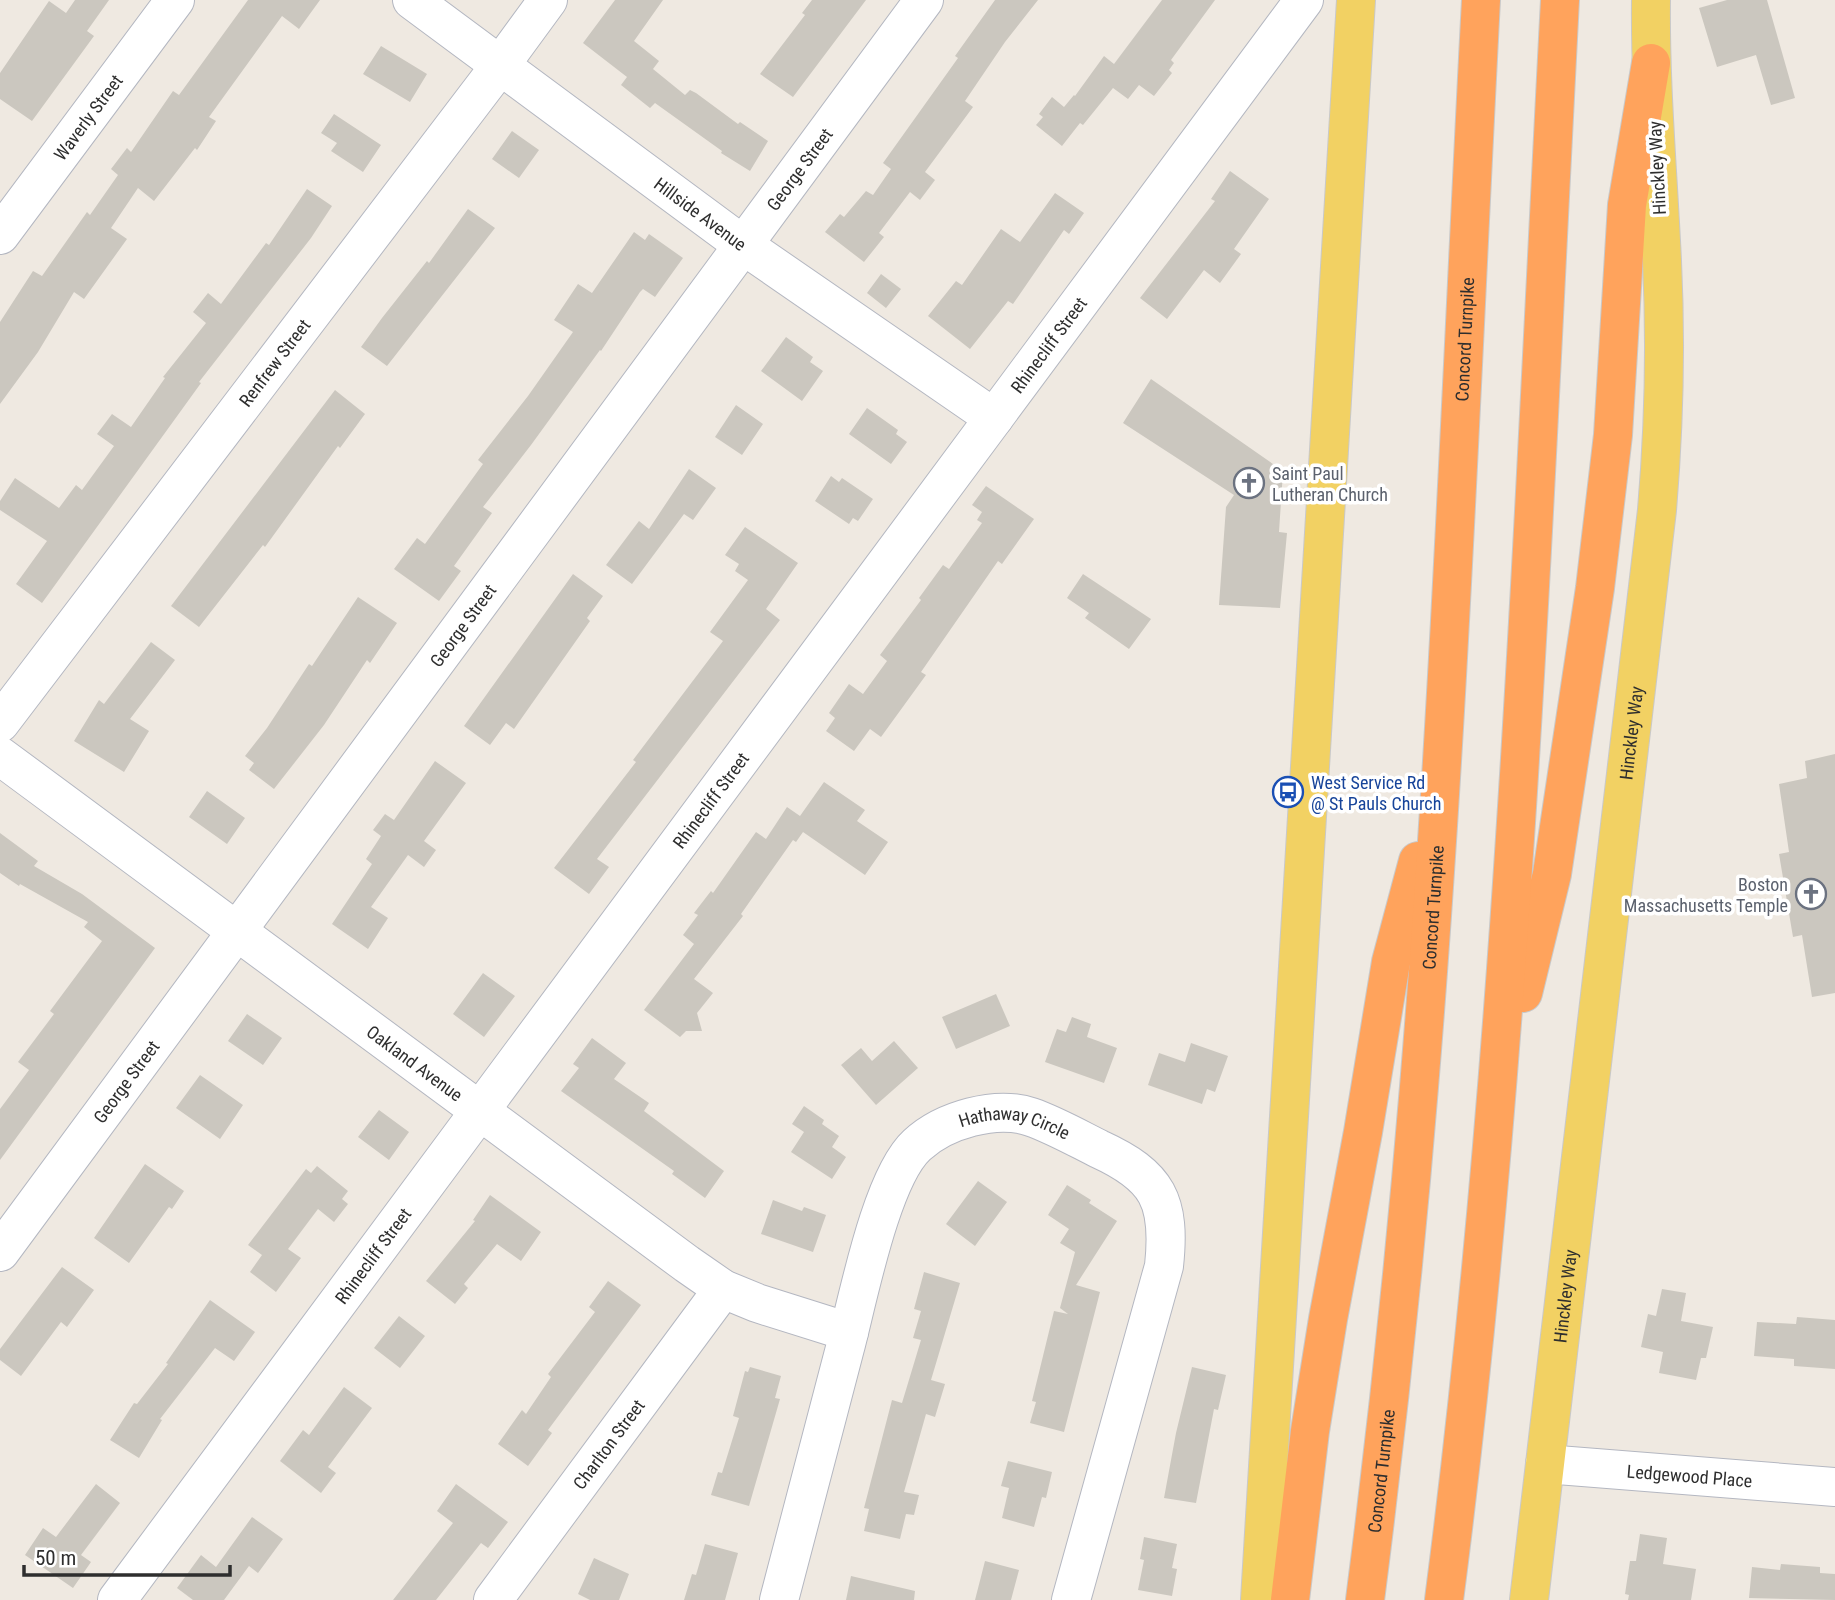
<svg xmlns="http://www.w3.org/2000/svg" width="1835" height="1600" font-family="'Roboto Condensed',sans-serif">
<rect width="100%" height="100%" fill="#efe9e1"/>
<path fill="#cbc7bf" d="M 75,0 L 109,0 L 87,31 L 94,36 L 32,121 L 0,99 L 0,73 L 49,1 L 66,13 Z
M 248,0 L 320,0 L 299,29 L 282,16 L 209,117 L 216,121 L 197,150 L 195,148 L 154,201 L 138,188 L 111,228 L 127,239 L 84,299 L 74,292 L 38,352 L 0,404 L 0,322 L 33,271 L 42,276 L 87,212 L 90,215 L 118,175 L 111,169 L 127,148 L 131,152 L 173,91 L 179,95 Z
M 615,0 L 663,0 L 634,41 L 659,61 L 653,69 L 685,95 L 690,90 L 696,93 L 738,124 L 740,122 L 768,141 L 750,171 L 721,153 L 722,151 L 655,103 L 650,108 L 621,85 L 627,77 L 583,43 Z
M 812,0 L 866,0 L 793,97 L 760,74 L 805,15 L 802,13 Z
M 995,0 L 1038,0 L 1005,42 L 965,101 L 973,107 L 925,172 L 935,180 L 920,200 L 910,192 L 879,233 L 884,237 L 864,262 L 825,232 L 840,214 L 844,217 L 866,191 L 873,195 L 891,169 L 883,163 L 958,58 L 955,56 Z
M 1162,0 L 1215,0 L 1171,60 L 1174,63 L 1169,70 L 1172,73 L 1154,96 L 1139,85 L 1128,99 L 1113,88 L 1083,125 L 1080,123 L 1062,146 L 1036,125 L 1043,117 L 1039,114 L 1052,97 L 1064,107 L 1074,95 L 1075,96 L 1104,56 L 1114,64 Z
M 1727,0 L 1767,0 L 1795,98 L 1771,105 L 1756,55 L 1717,67 L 1699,8 Z
M 381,46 L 427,74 L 410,102 L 363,74 Z
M 334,114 L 381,145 L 363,172 L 331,151 L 337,143 L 321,133 Z
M 512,131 L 539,150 L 519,178 L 492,159 Z
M 1230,171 L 1269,199 L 1234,249 L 1241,254 L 1220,283 L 1204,270 L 1167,319 L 1140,298 L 1215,201 L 1211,199 Z
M 307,189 L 332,206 L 311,238 L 199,382 L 201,383 L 175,419 L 42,603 L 16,584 L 47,541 L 0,510 L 0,501 L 15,478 L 59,508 L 76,485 L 82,490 L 114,446 L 97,434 L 112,414 L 131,427 L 165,378 L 163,377 L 206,323 L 193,312 L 208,293 L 221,304 L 266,243 L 269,245 Z
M 1055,193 L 1084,213 L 1069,234 L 1064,230 L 1013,304 L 1008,301 L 970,349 L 928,316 L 956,281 L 962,285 L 1001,229 L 1020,242 Z
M 468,209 L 495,228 L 387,366 L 361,347 L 382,318 L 427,261 L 429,263 Z
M 634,232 L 645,240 L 649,234 L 683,258 L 655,297 L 643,289 L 640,292 L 601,351 L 600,350 L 531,445 L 483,507 L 492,513 L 454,566 L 461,571 L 439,601 L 394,569 L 417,538 L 425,544 L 483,464 L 478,460 L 528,396 L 573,332 L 554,320 L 578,284 L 592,293 Z
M 881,274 L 901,289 L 886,308 L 867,293 Z
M 786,337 L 813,357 L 810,362 L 823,371 L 802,401 L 761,371 Z
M 1151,379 L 1283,471 L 1279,532 L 1287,533 L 1280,608 L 1219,605 L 1226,507 L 1234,495 L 1123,423 Z
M 335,390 L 365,414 L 340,448 L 338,446 L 265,547 L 263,545 L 199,627 L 171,606 Z
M 736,405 L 763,424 L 742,455 L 715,437 Z
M 867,408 L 898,430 L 896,434 L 907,442 L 891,464 L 849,434 Z
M 689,469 L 716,488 L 693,520 L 684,514 L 632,584 L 606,565 L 639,521 L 649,529 Z
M 831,476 L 839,482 L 842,478 L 873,499 L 858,521 L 853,518 L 849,524 L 815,501 Z
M 986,486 L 1034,519 L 1002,564 L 998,561 L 921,672 L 926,675 L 881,737 L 870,729 L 854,751 L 826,731 L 835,718 L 829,713 L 849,684 L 863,694 L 887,661 L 880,655 L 921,600 L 919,598 L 943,565 L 949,569 L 982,523 L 977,520 L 982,512 L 972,505 Z
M 745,527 L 798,563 L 766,609 L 780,620 L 597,859 L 609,867 L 589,894 L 554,868 L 636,762 L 633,760 L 723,641 L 710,632 L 748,580 L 735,571 L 739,564 L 725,555 Z
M 573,574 L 603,596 L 587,618 L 590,621 L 514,729 L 506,723 L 490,745 L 464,726 Z
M 1083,574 L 1151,619 L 1129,649 L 1085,618 L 1089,613 L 1067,598 Z
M 358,597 L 397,623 L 370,663 L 367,660 L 324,725 L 274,789 L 249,770 L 254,763 L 245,756 L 267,728 L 309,664 L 312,666 Z
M 151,642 L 175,660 L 130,719 L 149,731 L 124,772 L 74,741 L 99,700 L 104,704 Z
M 1835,754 L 1835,993 L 1812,997 L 1802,935 L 1793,937 L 1779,854 L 1789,852 L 1779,784 L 1807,778 L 1805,761 Z
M 435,761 L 466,783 L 424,841 L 436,850 L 424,867 L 408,855 L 371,907 L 388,918 L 368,949 L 332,924 L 372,864 L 366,859 L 381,836 L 373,830 L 385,814 L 394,820 Z
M 824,782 L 865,810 L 857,821 L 888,842 L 865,875 L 803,832 L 796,842 L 793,840 L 741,914 L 743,916 L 694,979 L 713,993 L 697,1013 L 702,1031 L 686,1031 L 680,1037 L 644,1010 L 694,944 L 683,935 L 698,915 L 694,913 L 711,891 L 713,893 L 756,832 L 766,839 L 787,807 L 800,816 Z
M 207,791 L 245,818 L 227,844 L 189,817 Z
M 0,833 L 38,861 L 34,866 L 82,894 L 155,948 L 0,1160 L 0,1109 L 29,1070 L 18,1062 L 54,1014 L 50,1011 L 102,941 L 84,927 L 88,922 L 20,884 L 19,886 L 0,873 Z
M 483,973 L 515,996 L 484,1037 L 453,1014 Z
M 996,994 L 1010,1026 L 956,1049 L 942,1017 Z
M 247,1014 L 282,1038 L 263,1065 L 228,1041 Z
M 1072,1017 L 1091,1024 L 1087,1037 L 1117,1048 L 1104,1083 L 1045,1062 L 1057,1029 L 1066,1032 Z
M 592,1038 L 626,1063 L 614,1079 L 649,1103 L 644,1111 L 724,1171 L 705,1198 L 672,1174 L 674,1171 L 561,1091 L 579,1068 L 573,1064 Z
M 894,1041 L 918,1068 L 876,1105 L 841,1065 L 861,1048 L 872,1061 Z
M 1191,1043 L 1228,1056 L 1215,1092 L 1207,1089 L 1202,1104 L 1148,1085 L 1159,1053 L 1185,1062 Z
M 200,1075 L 243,1105 L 220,1139 L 176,1108 Z
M 804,1106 L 824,1120 L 822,1124 L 839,1136 L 832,1147 L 846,1157 L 832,1179 L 791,1152 L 804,1132 L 792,1124 Z
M 379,1110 L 409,1132 L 389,1160 L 358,1137 Z
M 145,1164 L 184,1191 L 172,1209 L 169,1207 L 129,1263 L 94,1238 Z
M 317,1166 L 348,1191 L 342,1199 L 348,1204 L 334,1222 L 318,1209 L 288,1249 L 301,1258 L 276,1292 L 250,1272 L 262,1255 L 248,1245 L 306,1169 L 311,1173 Z
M 978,1181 L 1007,1202 L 975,1246 L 946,1224 Z
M 1067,1185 L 1091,1200 L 1089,1203 L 1117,1221 L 1076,1285 L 1100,1292 L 1064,1432 L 1030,1423 L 1036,1402 L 1032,1401 L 1054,1311 L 1068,1314 L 1060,1308 L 1075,1252 L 1060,1243 L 1069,1229 L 1048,1215 Z
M 490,1195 L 541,1232 L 521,1261 L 497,1244 L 464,1284 L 468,1288 L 455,1304 L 426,1281 L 475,1221 L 473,1220 Z
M 773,1200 L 802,1211 L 804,1207 L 826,1215 L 813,1252 L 761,1234 Z
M 62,1267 L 94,1290 L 67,1327 L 61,1322 L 21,1376 L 0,1360 L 0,1349 Z
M 924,1272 L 960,1283 L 931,1380 L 945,1384 L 935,1417 L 926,1414 L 904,1492 L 919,1495 L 914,1515 L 906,1514 L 900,1539 L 864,1531 L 869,1509 L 864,1508 L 892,1400 L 902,1403 L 921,1340 L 913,1338 L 921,1311 L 914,1309 Z
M 608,1281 L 641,1305 L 548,1430 L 552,1433 L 528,1466 L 498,1444 L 522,1410 L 526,1414 L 551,1377 L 548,1374 L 595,1312 L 589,1307 Z
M 1662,1289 L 1686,1293 L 1681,1321 L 1713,1327 L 1706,1358 L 1701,1358 L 1696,1380 L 1659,1373 L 1663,1352 L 1641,1347 L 1648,1314 L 1656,1316 Z
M 210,1300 L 255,1332 L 234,1361 L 215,1348 L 160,1419 L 162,1420 L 139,1458 L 110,1440 L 134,1403 L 137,1404 L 168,1364 L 166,1363 Z
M 399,1316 L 425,1336 L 400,1368 L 374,1348 Z
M 1797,1317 L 1835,1320 L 1835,1369 L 1794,1366 L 1794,1359 L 1754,1356 L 1757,1322 L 1796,1324 Z
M 750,1367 L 781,1376 L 775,1398 L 780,1399 L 749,1506 L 711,1495 L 718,1472 L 722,1473 L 739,1418 L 733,1416 L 745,1371 L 748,1372 Z
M 1192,1367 L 1226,1375 L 1218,1410 L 1214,1409 L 1196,1503 L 1164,1498 L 1176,1433 Z
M 344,1387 L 372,1408 L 328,1467 L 336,1473 L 321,1493 L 280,1461 L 303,1430 L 309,1435 Z
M 1008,1461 L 1052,1472 L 1046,1498 L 1042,1497 L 1034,1527 L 1002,1518 L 1009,1488 L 1001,1486 Z
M 96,1484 L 120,1503 L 81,1555 L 91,1562 L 73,1588 L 25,1555 L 43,1528 L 56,1537 Z
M 456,1484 L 508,1522 L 488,1548 L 481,1543 L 436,1600 L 393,1600 L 453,1523 L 437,1511 Z
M 252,1517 L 283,1539 L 258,1573 L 249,1566 L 224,1600 L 193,1600 L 177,1588 L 201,1555 L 216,1567 Z
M 1640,1534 L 1667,1538 L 1663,1564 L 1696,1569 L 1691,1600 L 1628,1600 L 1629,1595 L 1625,1594 L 1630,1561 L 1636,1561 Z
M 1144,1537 L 1177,1544 L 1172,1568 L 1177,1569 L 1172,1596 L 1138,1590 L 1144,1560 L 1140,1559 Z
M 705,1544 L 738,1553 L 725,1600 L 684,1600 L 692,1574 L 696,1575 Z
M 594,1558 L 629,1574 L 619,1600 L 590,1600 L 578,1594 Z
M 985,1561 L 1019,1570 L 1011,1600 L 975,1600 Z
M 1781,1564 L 1820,1567 L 1820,1573 L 1835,1574 L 1835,1600 L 1749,1598 L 1752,1567 L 1780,1570 Z
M 851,1576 L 915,1591 L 914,1600 L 846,1600 Z"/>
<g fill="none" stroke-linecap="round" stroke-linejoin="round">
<g stroke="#b4b7c1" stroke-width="40">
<g id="minor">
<path id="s1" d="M 412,0 L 743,245 L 994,418"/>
<path id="s2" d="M 0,235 L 175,0"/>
<path id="s3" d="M 0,723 L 499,67 L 548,0"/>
<path id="s4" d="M 0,756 L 687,1264 L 723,1289 L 757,1303 L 849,1332"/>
<path id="s5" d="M 0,1252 L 924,0"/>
<path id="s6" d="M 1545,1464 L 1835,1487"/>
<path id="s7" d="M 117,1600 L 1304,0"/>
<path id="s8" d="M 493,1600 L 723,1289"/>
<path id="s9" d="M 779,1600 C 801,1516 823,1432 845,1348 C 858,1299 881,1178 917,1145 C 944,1120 996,1105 1031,1117 C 1054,1125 1077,1138 1099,1149 C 1158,1176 1171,1201 1164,1266 L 1071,1600"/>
</g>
</g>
<g stroke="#c9c9c9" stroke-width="40">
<g id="major">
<path d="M 1260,1600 L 1356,0"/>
<path id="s10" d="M 1529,1600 L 1657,510 C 1664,427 1666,344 1662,261 C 1658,174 1650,87 1651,0"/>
</g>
</g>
<g stroke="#c9c9c9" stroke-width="40">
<g id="highway">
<path d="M 1523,993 L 1552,874 L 1595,588 L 1613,435 L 1627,205 L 1651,63"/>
<path d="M 1290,1600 L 1310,1431 L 1328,1319 L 1363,1132 L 1391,962 L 1418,861"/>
<path id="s11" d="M 1365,1600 C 1387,1429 1405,1258 1419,1087 C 1449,725 1462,362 1481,0"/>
<path d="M 1444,1600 C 1513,1069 1532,534 1560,0"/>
</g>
</g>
<use href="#minor" stroke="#fff" stroke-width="38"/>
<use href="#major" stroke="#f2d163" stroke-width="38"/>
<use href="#highway" stroke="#ffa35c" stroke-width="38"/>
</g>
<defs>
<g id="church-ring" transform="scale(1.575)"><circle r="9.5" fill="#fff" stroke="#6b7280" stroke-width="1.5"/><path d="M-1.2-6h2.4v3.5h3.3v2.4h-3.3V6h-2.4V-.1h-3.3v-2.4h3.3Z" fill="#6b7280"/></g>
<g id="bus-ring" transform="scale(1.575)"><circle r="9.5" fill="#fff" stroke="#1a4fb4" stroke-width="1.5"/><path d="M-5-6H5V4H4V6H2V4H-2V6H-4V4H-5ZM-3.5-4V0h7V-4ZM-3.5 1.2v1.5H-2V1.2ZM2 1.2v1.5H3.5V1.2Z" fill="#1a4fb4"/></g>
</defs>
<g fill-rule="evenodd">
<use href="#church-ring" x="1249" y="483"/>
<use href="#bus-ring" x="1288" y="792"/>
<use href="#church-ring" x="1811" y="894"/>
</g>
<g text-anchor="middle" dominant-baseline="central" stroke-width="7" stroke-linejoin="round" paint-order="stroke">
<g font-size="18" fill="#2e2e2e" stroke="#fff">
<text stroke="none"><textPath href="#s2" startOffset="147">Waverly Street</textPath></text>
<text transform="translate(1657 168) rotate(-93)">Hinckley Way</text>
<text stroke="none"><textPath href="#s5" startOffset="1346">George Street</textPath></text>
<text stroke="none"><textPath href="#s1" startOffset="359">Hillside Avenue</textPath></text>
<text stroke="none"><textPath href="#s11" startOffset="1265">Concord Turnpike</textPath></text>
<text stroke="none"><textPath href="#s7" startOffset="1563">Rhinecliff Street</textPath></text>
<text stroke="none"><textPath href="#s3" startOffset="453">Renfrew Street</textPath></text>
<text stroke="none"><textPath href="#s5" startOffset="779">George Street</textPath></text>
<text stroke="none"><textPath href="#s10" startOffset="873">Hinckley Way</textPath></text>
<text stroke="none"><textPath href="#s7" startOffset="996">Rhinecliff Street</textPath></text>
<text stroke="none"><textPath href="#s11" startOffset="696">Concord Turnpike</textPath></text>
<text stroke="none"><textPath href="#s4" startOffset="516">Oakland Avenue</textPath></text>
<text stroke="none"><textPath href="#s5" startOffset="212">George Street</textPath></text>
<text stroke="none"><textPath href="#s9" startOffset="584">Hathaway Circle</textPath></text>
<text stroke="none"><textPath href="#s7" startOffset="429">Rhinecliff Street</textPath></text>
<text stroke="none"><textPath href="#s10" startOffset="306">Hinckley Way</textPath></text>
<text stroke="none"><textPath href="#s8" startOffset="194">Charlton Street</textPath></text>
<text stroke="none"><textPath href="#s11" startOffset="130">Concord Turnpike</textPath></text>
<text stroke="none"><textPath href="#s6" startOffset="145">Ledgewood Place</textPath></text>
</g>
<g font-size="18" fill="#5b616d" stroke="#fff" text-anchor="start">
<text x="1272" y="473">Saint Paul<tspan x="1272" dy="21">Lutheran Church</tspan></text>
<text x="1788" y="884" text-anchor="end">Boston<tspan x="1788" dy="21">Massachusetts Temple</tspan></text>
</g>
<g font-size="18" fill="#164399" stroke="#fff" text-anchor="start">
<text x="1311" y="782">West Service Rd<tspan x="1311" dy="21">@ St Pauls Church</tspan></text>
</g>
</g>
<path d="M24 1565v10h206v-10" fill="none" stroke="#2e2e2e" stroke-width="3.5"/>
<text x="35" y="1565" font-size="21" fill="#2e2e2e" stroke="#ffffff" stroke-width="5" paint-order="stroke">50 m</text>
</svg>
